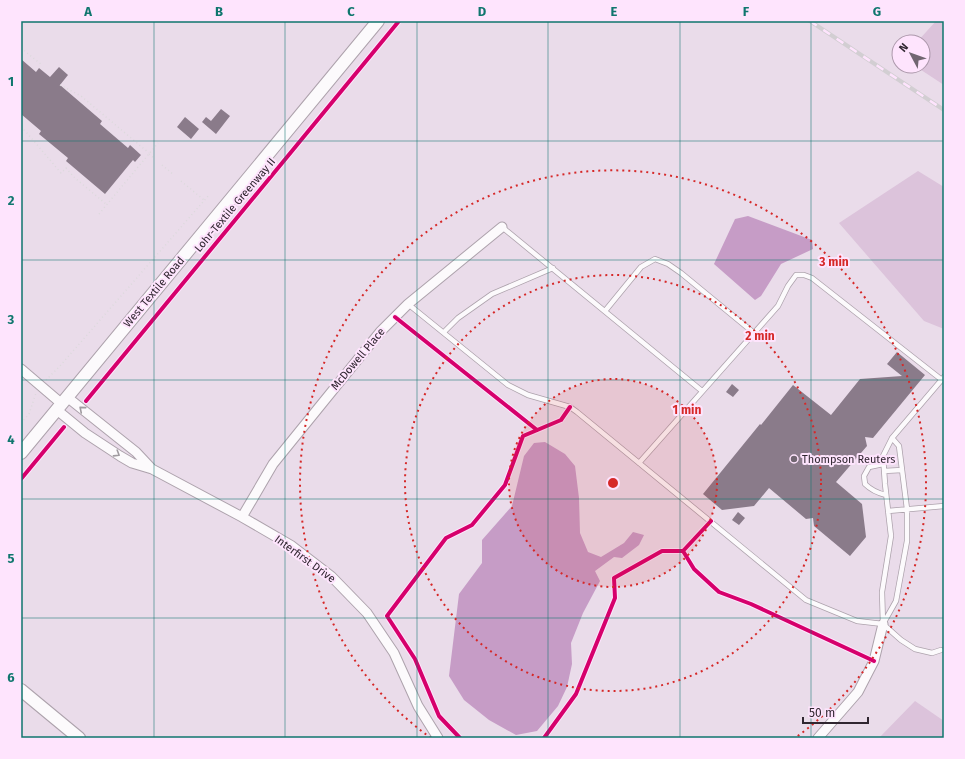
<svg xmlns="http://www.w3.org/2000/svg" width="965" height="759" font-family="'Fira Sans',sans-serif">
<rect width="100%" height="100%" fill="#eadcea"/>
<path fill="#dcc3db" d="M 936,21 L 944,21 L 944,85 L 915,66 L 923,66 L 923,42 L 917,42 Z
M 918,171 L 944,187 L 944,329 L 924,321 L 839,223 Z
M 915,701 L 944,721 L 944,738 L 879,738 Z"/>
<path fill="#c69cc6" d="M 748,216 L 812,240 L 813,249 L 781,264 L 761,296 L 755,300 L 714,264 L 735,219 Z
M 545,442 L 565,454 L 575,466 L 579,498 L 580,533 L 588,552 L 601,557 L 624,543 L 633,532 L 644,535 L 639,545 L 622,558 L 614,557 L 595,571 L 600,581 L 583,613 L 571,643 L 572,664 L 567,687 L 558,706 L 537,731 L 516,735 L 489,720 L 464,700 L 449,676 L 459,594 L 482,563 L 482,540 L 512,506 L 524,456 L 534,443 Z"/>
<path fill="#8a7b8a" d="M 21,59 L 36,72 L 39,68 L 50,77 L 59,67 L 68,75 L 60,85 L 102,121 L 100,124 L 128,148 L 130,145 L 141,155 L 135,162 L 133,160 L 105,194 L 66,161 L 68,158 L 39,134 L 41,131 L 21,114 Z
M 221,109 L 230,116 L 216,134 L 202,122 L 206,117 L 211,121 Z
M 185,117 L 199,129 L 191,139 L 177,127 Z
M 897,352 L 925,375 L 873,438 L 865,437 L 867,446 L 836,482 L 862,504 L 866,537 L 850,556 L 814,526 L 813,518 L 806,519 L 769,488 L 754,506 L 722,510 L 703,494 L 760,424 L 761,425 L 793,385 L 831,415 L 860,379 L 902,376 L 887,364 Z
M 732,384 L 739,390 L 733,397 L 726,392 Z
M 738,512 L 745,518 L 739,525 L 732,520 Z"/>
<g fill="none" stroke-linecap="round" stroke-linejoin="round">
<g stroke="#ada2ac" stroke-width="6">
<path id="service" d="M 502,227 L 702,391
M 408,304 L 508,385 L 528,395 L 570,407 L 577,412 L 806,600 L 857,621 L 883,624 L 901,640 L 915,649 L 932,653 L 941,650
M 605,311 L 641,267 L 655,259 L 668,264 L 681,273 L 754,333
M 444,332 L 458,318 L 492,294 L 553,268
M 892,438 L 899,446 L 907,509 L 907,541 L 896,601 L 883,624 L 882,592 L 891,536 L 885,484 L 883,456 L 892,438 L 944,377
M 639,463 L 778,306 L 788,286 L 796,275 L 804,275 L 812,278 L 942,380
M 883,464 L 869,467 L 864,476 L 865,484 C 871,490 877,493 886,495
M 884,471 L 902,470
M 888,511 L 944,506"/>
</g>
<g stroke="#ada2ac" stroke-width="11">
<path id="minor" d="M 21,369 L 62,404
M 67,397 L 136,452 L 151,468
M 57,410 L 85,433 L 120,456 L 132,463 L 152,469 L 242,517 L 292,546 L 331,576 L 367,613 L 394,653 L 418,706 L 438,738
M 242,517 L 273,464 L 380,332 L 408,304 L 502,227
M 818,738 L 858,692 L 874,661 L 883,624"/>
</g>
<g stroke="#ada2ac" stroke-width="14">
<path id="secondary" d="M 21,453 L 378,21
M 21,690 L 79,738"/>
</g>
<path stroke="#dcd9dc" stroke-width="1.5" stroke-dasharray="1 3" stroke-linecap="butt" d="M 21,48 L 42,65
M 60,85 L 81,96 L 149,153
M 21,127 L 27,133 L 61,173 L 66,168 L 75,178 L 106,204
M 149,154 L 155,159
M 162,165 L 174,175
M 181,181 L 204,200
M 99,214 L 158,143
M 46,380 L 60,366 L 209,195
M 21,423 L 29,414 L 36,393"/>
<use href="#service" stroke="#fcfafc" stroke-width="4.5"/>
<use href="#minor" stroke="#fcfafc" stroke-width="9"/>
<use href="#secondary" stroke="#fcfafc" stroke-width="12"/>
<g stroke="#d2ced2" stroke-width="4">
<path id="rail" d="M 810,21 L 944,110"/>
</g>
<use href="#rail" stroke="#fee4fd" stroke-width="2.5" stroke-dasharray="8" stroke-linecap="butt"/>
<g stroke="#fee4fd" stroke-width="6">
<path id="cycleway" d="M 395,317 L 537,430
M 86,401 L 399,21
M 21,479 L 64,427
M 711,521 L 683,551 L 694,569 L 719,592 L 751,604 L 874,661
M 460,738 L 439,716 L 415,659 L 387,616 L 446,538 L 472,525 L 505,485 L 523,436 L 561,420 L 570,407
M 544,738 L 576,694 L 615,598 L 614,578 L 662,551 L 683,551"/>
</g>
<use href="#cycleway" stroke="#d6006c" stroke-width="4"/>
</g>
<defs><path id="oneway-chevron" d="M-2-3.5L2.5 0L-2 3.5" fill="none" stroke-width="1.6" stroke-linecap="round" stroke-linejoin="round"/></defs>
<g stroke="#a09ba0">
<use href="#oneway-chevron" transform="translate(82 409) rotate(-140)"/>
<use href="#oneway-chevron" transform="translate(117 454) rotate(32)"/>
</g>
<path fill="none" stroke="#0f766e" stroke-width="1" stroke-opacity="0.55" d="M 154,21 L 154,738M 285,21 L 285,738M 417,21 L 417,738M 548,21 L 548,738M 680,21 L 680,738M 811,21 L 811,738M 21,141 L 944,141M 21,260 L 944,260M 21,380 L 944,380M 21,499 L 944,499M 21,618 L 944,618"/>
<circle cx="613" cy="483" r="104" fill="#d62828" fill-opacity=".12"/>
<g fill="none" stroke="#d62828" stroke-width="2" stroke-dasharray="2 4">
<circle cx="613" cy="483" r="104"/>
<circle cx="613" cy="483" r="208"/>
<path d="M431 738A313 313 0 1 1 795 738"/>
</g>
<circle fill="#716671" stroke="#fee4fd" stroke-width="1.5" cx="794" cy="459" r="4"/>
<g text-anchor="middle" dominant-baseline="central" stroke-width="4" stroke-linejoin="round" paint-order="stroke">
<g font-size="11" fill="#302630" stroke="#fee4fd">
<text transform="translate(235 205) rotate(-50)">Lohr-Textile Greenway II</text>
<text transform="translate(154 292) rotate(-50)">West Textile Road</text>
<text transform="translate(358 359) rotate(-50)">McDowell Place</text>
<text transform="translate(305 559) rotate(36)">Interfirst Drive</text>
</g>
<g font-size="11" fill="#302630" stroke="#fee4fd" text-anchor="start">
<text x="802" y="459">Thompson Reuters</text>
</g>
</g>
<circle cx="613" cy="483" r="6" fill="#d62828" stroke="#fee4fd" stroke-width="2"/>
<g font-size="12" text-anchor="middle" font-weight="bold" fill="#d62828" stroke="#fee4fd" stroke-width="4" stroke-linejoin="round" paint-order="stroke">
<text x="834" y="266">3 min</text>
<text x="760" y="340">2 min</text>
<text x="687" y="414">1 min</text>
</g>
<rect width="965" height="759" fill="none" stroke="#fee4fd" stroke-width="44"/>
<g transform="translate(911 54) rotate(311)"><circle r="19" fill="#fee4fd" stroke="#ac98ab"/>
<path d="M0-3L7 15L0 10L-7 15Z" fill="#716671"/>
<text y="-6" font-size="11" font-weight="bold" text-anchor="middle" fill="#302630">N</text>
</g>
<path d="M803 717v6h65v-6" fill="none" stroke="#302630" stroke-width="2"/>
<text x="809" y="717" font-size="12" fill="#302630" stroke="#fee4fd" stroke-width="3" paint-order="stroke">50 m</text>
<rect x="22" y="22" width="921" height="715" fill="none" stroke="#0f766e" stroke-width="1.5"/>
<g font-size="13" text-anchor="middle" font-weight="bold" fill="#0f766e">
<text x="88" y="16">A</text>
<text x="219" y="16">B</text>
<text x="351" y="16">C</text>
<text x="482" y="16">D</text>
<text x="614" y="16">E</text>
<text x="746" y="16">F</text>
<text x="877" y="16">G</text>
<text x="11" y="86">1</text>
<text x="11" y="205">2</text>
<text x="11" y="324">3</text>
<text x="11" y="444">4</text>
<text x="11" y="563">5</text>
<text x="11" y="682">6</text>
</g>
</svg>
